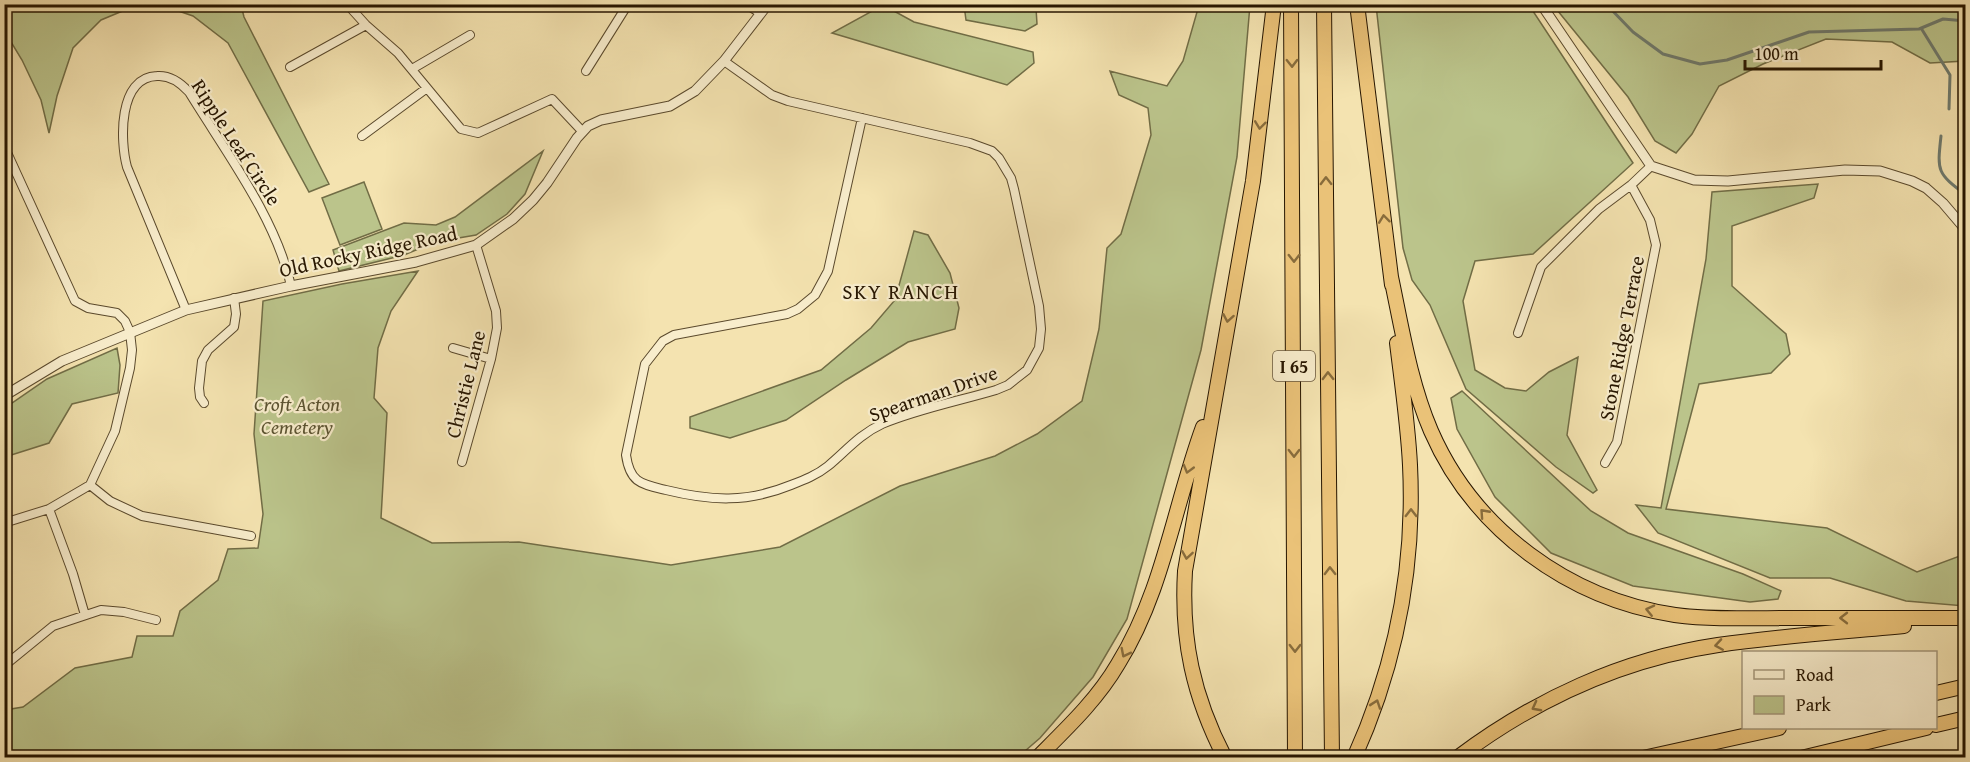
<svg xmlns="http://www.w3.org/2000/svg" width="1970" height="762" font-family="'Gentium Book Plus',serif">
<rect width="100%" height="100%" fill="#f4e3b0"/>
<filter id="stains"><feTurbulence type="fractalNoise" baseFrequency=".00333" numOctaves="4"/><feColorMatrix values="0 0 0 0 .2 0 0 0 0 .09 0 0 0 0 .02 0 0 0 .5 -.17"/></filter>
<radialGradient id="worn" r=".72"><stop offset=".6" stop-color="#630" stop-opacity="0"/><stop offset="1" stop-color="#630" stop-opacity=".3"/></radialGradient>
<path fill="#bbc48b" stroke="#716d46" stroke-width="1.5" d="M 5,4 L 137,5 L 101,20 L 73,48 L 57,96 L 49,133 L 41,100 L 22,60 L 5,32 Z
M 148,5 L 241,5 L 244,17 L 329,184 L 309,192 L 228,43 L 193,16 L 164,6 Z
M 883,5 L 914,22 L 1033,52 L 1034,63 L 1007,85 L 832,33 Z
M 964,5 L 1038,5 L 1036,8 L 1037,24 L 1025,31 L 966,20 Z
M 1199,5 L 1250,5 L 1237,157 L 1201,350 L 1127,619 L 1093,677 L 1040,738 L 1018,757 L 5,757 L 5,710 L 23,707 L 75,668 L 132,657 L 137,636 L 173,636 L 180,611 L 218,580 L 228,549 L 258,548 L 263,514 L 254,434 L 263,301 L 342,284 L 418,271 L 391,311 L 378,348 L 374,398 L 387,413 L 381,518 L 432,543 L 519,542 L 671,565 L 780,547 L 900,486 L 995,456 L 1037,434 L 1082,401 L 1099,329 L 1107,248 L 1121,234 L 1151,135 L 1148,108 L 1119,95 L 1110,71 L 1167,86 L 1183,61 Z
M 1376,5 L 1529,5 L 1633,163 L 1533,254 L 1475,261 L 1463,301 L 1475,370 L 1505,388 L 1526,391 L 1549,372 L 1578,357 L 1567,435 L 1597,490 L 1593,493 L 1556,467 L 1466,389 L 1430,305 L 1412,280 L 1403,248 Z
M 1685,5 L 1700,10 L 1725,4 L 1965,5 L 1965,61 L 1930,63 L 1892,42 L 1826,39 L 1763,64 L 1719,86 L 1692,134 L 1676,153 L 1655,141 L 1628,97 L 1553,5 Z
M 543,151 L 525,194 L 507,214 L 476,235 L 435,242 L 404,255 L 339,271 L 333,250 L 404,223 L 436,225 L 455,217 Z
M 364,182 L 382,229 L 340,245 L 322,198 Z
M 1818,184 L 1814,198 L 1732,226 L 1732,286 L 1786,334 L 1790,354 L 1771,373 L 1699,384 L 1666,509 L 1827,528 L 1917,572 L 1965,554 L 1965,606 L 1906,601 L 1830,578 L 1770,578 L 1658,533 L 1636,505 L 1661,508 L 1706,259 L 1712,192 Z
M 914,231 L 928,235 L 950,273 L 959,308 L 955,329 L 908,342 L 846,380 L 786,420 L 730,438 L 690,428 L 690,417 L 821,370 L 871,328 L 895,300 Z
M 117,348 L 120,365 L 118,393 L 72,404 L 49,443 L 5,457 L 5,408 L 47,379 Z
M 1462,391 L 1591,511 L 1628,533 L 1743,574 L 1781,591 L 1778,599 L 1750,602 L 1633,586 L 1551,553 L 1495,497 L 1457,429 L 1451,398 Z"/>
<g fill="none" stroke-linecap="round" stroke-linejoin="round">
<path stroke="#6f7a6d" stroke-width="3" d="M 1606,4 L 1633,32 L 1663,54 L 1700,64 L 1727,60 L 1809,32 L 1919,29 L 1943,19 L 1966,21
M 1921,28 L 1950,75 L 1949,109
M 1941,136 C 1937,172 1937,173 1966,195"/>
<g stroke="#5a492c" stroke-width="10">
<path id="minor" d="M 347,4 L 366,25 L 398,53 L 461,129 L 478,133 L 552,99 L 582,131
M 746,4 L 760,13
M 506,7 L 509,4
M 724,61 L 772,95 L 788,101 L 970,143 L 992,151 L 999,158 L 1011,178 L 1014,189 L 1039,306 L 1041,329 L 1039,348 L 1027,370 L 1008,385 L 996,390 C 959,401 918,409 882,424 C 860,434 846,451 828,466 C 817,475 804,480 791,485 C 747,503 711,501 666,490 C 641,484 630,483 626,455 L 645,364 L 663,341 L 674,335 L 787,314 L 798,309 L 815,295 L 828,271 L 862,118
M 290,67 L 366,25
M 412,69 L 470,35
M 586,71 L 628,4
M 362,136 L 427,88
M 4,146 L 75,301 L 88,308 L 117,313 L 125,321 L 130,332 L 132,350 L 130,368 L 115,431 L 90,485 L 49,509 L 4,523
M 186,310 L 127,167 C 120,141 118,77 157,76 C 170,75 180,82 189,92 C 225,151 276,218 291,286
M 1518,333 L 1541,267 L 1599,209 L 1631,185 L 1651,166
M 453,348 L 491,359
M 204,403 L 200,397 L 199,388 L 202,361 L 208,350 L 234,327 L 236,314 L 234,298
M 462,462 L 491,359 L 497,328 L 496,311 L 476,245
M 1605,463 L 1617,442 L 1656,245 L 1650,220 L 1631,185
M 90,485 L 110,501 L 142,516 L 251,536
M 49,509 L 73,574 L 85,615
M 4,666 L 53,626 L 101,610 L 124,612 L 156,620"/>
</g>
<g stroke="#5a492c" stroke-width="11">
<path id="tertiary" d="M 1541,4 L 1651,166 L 1694,180 L 1728,181 L 1845,170 L 1880,171 L 1912,181 L 1926,188 L 1943,203 L 1966,230
M 4,396 L 62,361 L 186,310 L 291,286 L 416,262 L 476,245 L 513,219 L 533,200 L 547,183 L 577,138 L 588,126 L 601,120 L 670,106 L 695,91 L 724,61 L 768,4"/>
</g>
<g stroke="#271600" stroke-width="16">
<path id="motorway" d="M 1291,4 L 1295,758
M 1324,4 L 1332,758
M 1357,4 L 1392,285
M 1391,277 C 1402,329 1410,382 1431,431 C 1474,530 1569,599 1675,615 C 1713,620 1754,618 1793,618 C 1850,618 1908,618 1966,618
M 1936,693 L 1966,686
M 1936,725 L 1966,718
M 1037,758 C 1066,729 1097,700 1118,664 C 1163,592 1174,506 1203,427
M 1225,758 C 1193,696 1181,640 1185,571 L 1253,181 L 1274,4
M 1354,758 C 1396,665 1415,567 1410,465 C 1408,425 1402,384 1397,343
M 1457,758 C 1534,700 1623,659 1718,645 C 1780,636 1842,632 1904,626
M 1643,758 L 1779,728
M 1801,758 L 1926,728"/>
</g>
<use href="#minor" stroke="#f8edcc" stroke-width="8"/>
<use href="#tertiary" stroke="#f8edcc" stroke-width="9"/>
<use href="#motorway" stroke="#eac278" stroke-width="14"/>
</g>
<defs><path id="oneway-chevron" d="M-2-3.5L2.5 0L-2 3.5" fill="none" stroke-width="1.6" stroke-linecap="round" stroke-linejoin="round" transform="scale(1.5)"/></defs>
<g stroke="#886c3c">
<use href="#oneway-chevron" transform="translate(1292 63) rotate(89)"/>
<use href="#oneway-chevron" transform="translate(1260 125) rotate(97)"/>
<use href="#oneway-chevron" transform="translate(1326 181) rotate(-91)"/>
<use href="#oneway-chevron" transform="translate(1384 219) rotate(-97)"/>
<use href="#oneway-chevron" transform="translate(1294 258) rotate(90)"/>
<use href="#oneway-chevron" transform="translate(1228 318) rotate(100)"/>
<use href="#oneway-chevron" transform="translate(1328 376) rotate(-91)"/>
<use href="#oneway-chevron" transform="translate(1294 453) rotate(90)"/>
<use href="#oneway-chevron" transform="translate(1188 469) rotate(106)"/>
<use href="#oneway-chevron" transform="translate(1411 513) rotate(-90)"/>
<use href="#oneway-chevron" transform="translate(1484 513) rotate(-132)"/>
<use href="#oneway-chevron" transform="translate(1187 555) rotate(99)"/>
<use href="#oneway-chevron" transform="translate(1330 571) rotate(-91)"/>
<use href="#oneway-chevron" transform="translate(1650 610) rotate(-167)"/>
<use href="#oneway-chevron" transform="translate(1844 618) rotate(180)"/>
<use href="#oneway-chevron" transform="translate(1719 645) rotate(171)"/>
<use href="#oneway-chevron" transform="translate(1295 648) rotate(90)"/>
<use href="#oneway-chevron" transform="translate(1125 653) rotate(117)"/>
<use href="#oneway-chevron" transform="translate(1376 704) rotate(-71)"/>
<use href="#oneway-chevron" transform="translate(1536 707) rotate(152)"/>
</g>
<g text-anchor="middle" dominant-baseline="central" stroke-width="4.5" stroke-linejoin="round" paint-order="stroke">
<rect fill="#f8edcc" stroke="#66563d" stroke-width="1.5" x="1273" y="351" width="42" height="30" rx="4.5"/>
<g font-size="18" font-weight="bold" fill="#271600">
<text x="1294" y="366">I 65</text>
</g>
<g font-size="20" fill="#271600" stroke="#f8edcc">
<text transform="translate(237 142) rotate(57)">Ripple Leaf Circle</text>
<text transform="translate(368 251) rotate(-12)">Old Rocky Ridge Road</text>
<text transform="translate(1621 338) rotate(-79)">Stone Ridge Terrace</text>
<text transform="translate(465 384) rotate(-76)">Christie Lane</text>
<text transform="translate(933 393) rotate(-19)">Spearman Drive</text>
</g>
<g font-size="20" font-style="italic" fill="#5b5331" stroke="#f8edcc">
<text x="297" y="403">Croft Acton<tspan x="297" dy="23">Cemetery</tspan></text>
</g>
<g font-size="21" letter-spacing="1.5" fill="#271600" stroke="#f8edcc">
<text x="901" y="291">SKY RANCH</text>
</g>
</g>
<rect width="1970" height="762" fill="none" stroke="#f4e3b0" stroke-width="24"/>
<rect x="6" y="6" width="1958" height="750" fill="none" stroke="#271600" stroke-width="3"/>
<rect x="12" y="12" width="1946" height="738" fill="none" stroke="#271600" stroke-width="1.5"/>
<rect x="1742" y="651" width="195" height="78" fill="#f8edcc" stroke="#a4977a" stroke-width="1.5"/>
<rect x="1754" y="670" width="30" height="9" fill="#f8edcc" stroke="#a4977a" stroke-width="1.5"/>
<text x="1796" y="681" font-size="18" fill="#271600">Road</text>
<rect x="1754" y="696" width="30" height="18" fill="#bbc48b" stroke="#a4977a" stroke-width="1.5"/>
<text x="1796" y="711" font-size="18" fill="#271600">Park</text>
<path d="M1745 60v9h136v-9" fill="none" stroke="#271600" stroke-width="3"/>
<text x="1754" y="60" font-size="18" fill="#271600" stroke="#f8edcc" stroke-width="4.5" paint-order="stroke">100 m</text>
<rect width="100%" height="100%" filter="url(#stains)"/>
<rect width="100%" height="100%" fill="url(#worn)"/>
</svg>
